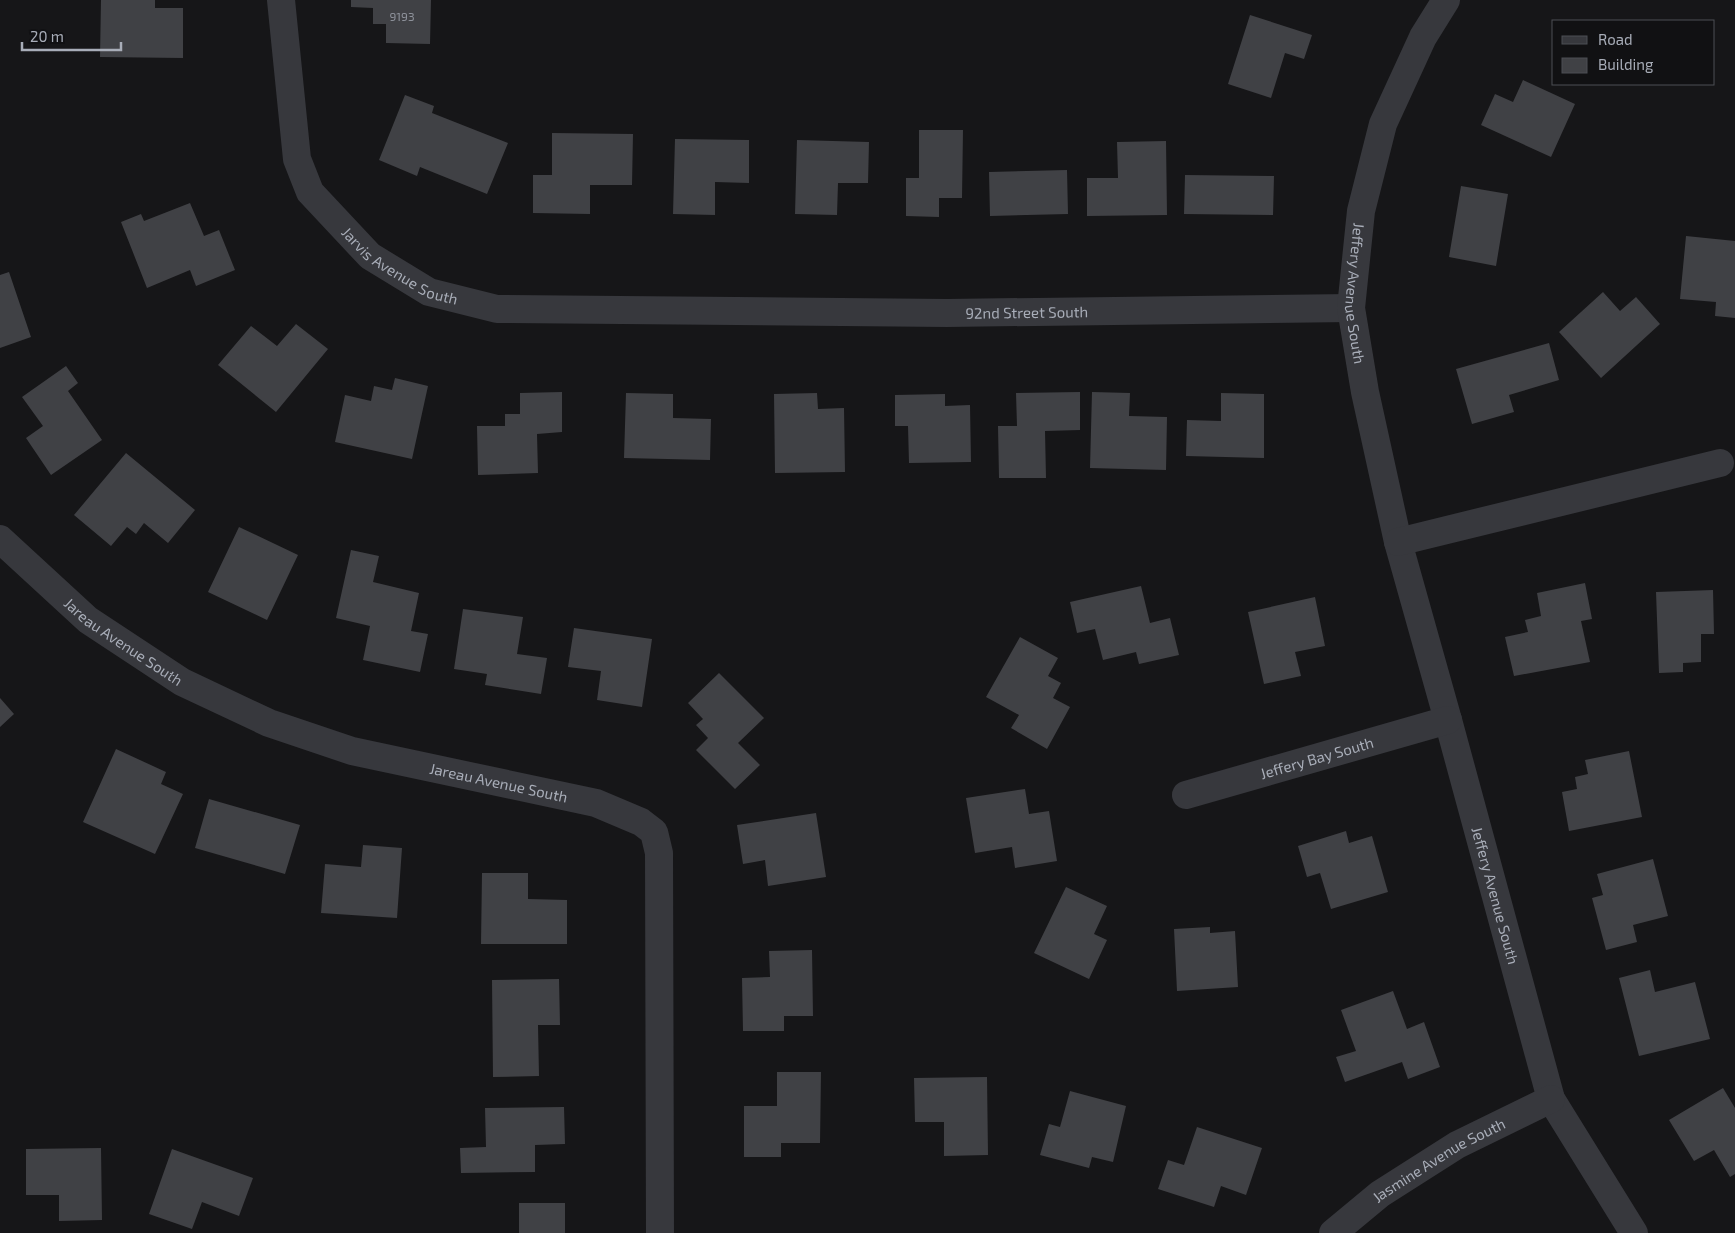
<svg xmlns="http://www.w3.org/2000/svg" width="1735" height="1233" font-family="'Exo 2',sans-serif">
<rect width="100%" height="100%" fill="#161618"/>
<path fill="#404145" d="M 101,0 L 155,0 L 155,8 L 183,8 L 183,58 L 100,57 Z
M 351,0 L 431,0 L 430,44 L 386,43 L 386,24 L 373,24 L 373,8 L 351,7 Z
M 1250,15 L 1312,35 L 1304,59 L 1285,53 L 1271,98 L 1228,84 Z
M 1523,80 L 1575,104 L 1551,157 L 1481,125 L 1495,94 L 1513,102 Z
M 405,95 L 434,106 L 432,113 L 508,143 L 487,194 L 420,167 L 417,176 L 379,160 Z
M 919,130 L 963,130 L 962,198 L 939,198 L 939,217 L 906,216 L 906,178 L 919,178 Z
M 552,133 L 633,134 L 632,185 L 590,185 L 590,214 L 533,213 L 533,175 L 552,175 Z
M 675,139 L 749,140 L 749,183 L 715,182 L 715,215 L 673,214 Z
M 797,140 L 869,142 L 868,183 L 838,183 L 837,215 L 795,214 Z
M 1166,141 L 1167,215 L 1087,216 L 1087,178 L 1118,178 L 1117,142 Z
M 1067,170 L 1068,214 L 990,216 L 989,172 Z
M 1185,175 L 1274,176 L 1273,215 L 1184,214 Z
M 1461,186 L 1508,194 L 1496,266 L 1449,257 Z
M 190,203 L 204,236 L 219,230 L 235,270 L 196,286 L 190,270 L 147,288 L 121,222 L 141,214 L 144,221 Z
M 1686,236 L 1735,241 L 1735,318 L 1715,316 L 1716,302 L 1680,299 Z
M 9,272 L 31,337 L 0,348 L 0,275 Z
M 1603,292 L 1620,311 L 1636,297 L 1660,324 L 1601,378 L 1559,332 Z
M 296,324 L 328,349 L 276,412 L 218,365 L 251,326 L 277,346 Z
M 1549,343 L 1559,380 L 1509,395 L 1514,412 L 1472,424 L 1456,369 Z
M 66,366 L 78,383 L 68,391 L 102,440 L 51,475 L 26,438 L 43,426 L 22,397 Z
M 395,378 L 428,386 L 412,459 L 335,442 L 345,395 L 371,401 L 374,386 L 392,390 Z
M 562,392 L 562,432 L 537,434 L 538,473 L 478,475 L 477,426 L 505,426 L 505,414 L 520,414 L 520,393 Z
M 1080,392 L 1080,430 L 1045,431 L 1046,478 L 999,478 L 998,426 L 1017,426 L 1016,393 Z
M 1092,392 L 1130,393 L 1129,416 L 1167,417 L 1166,470 L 1090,468 Z
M 626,393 L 673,394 L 673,418 L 711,419 L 710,460 L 624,458 Z
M 817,393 L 818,409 L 844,408 L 845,472 L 775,473 L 774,394 Z
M 1221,393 L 1264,394 L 1264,458 L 1186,456 L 1187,420 L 1221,421 Z
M 945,394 L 945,406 L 970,405 L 971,462 L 909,463 L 908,426 L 895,426 L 895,395 Z
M 126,453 L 195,510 L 168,543 L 144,523 L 136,534 L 127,527 L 111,546 L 74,515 Z
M 239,527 L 298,555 L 267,620 L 208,592 Z
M 351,550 L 379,556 L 373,582 L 419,593 L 411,631 L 428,634 L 420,672 L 363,660 L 370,626 L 336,618 Z
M 1585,583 L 1592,619 L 1581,621 L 1590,662 L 1514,676 L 1505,637 L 1528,632 L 1525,620 L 1541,616 L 1537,593 Z
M 1141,586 L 1150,623 L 1170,618 L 1179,655 L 1139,664 L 1136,652 L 1103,660 L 1095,629 L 1077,633 L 1070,602 Z
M 1713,590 L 1714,634 L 1701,634 L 1701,662 L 1683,663 L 1683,672 L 1659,673 L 1656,592 Z
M 1315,597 L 1325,646 L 1295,652 L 1301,676 L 1264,684 L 1248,612 Z
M 463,609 L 523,617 L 517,654 L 547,658 L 541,694 L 485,685 L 487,674 L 454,669 Z
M 574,628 L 652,639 L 642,707 L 597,700 L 601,671 L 568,667 Z
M 1020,637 L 1058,658 L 1048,676 L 1061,683 L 1053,698 L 1070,707 L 1047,749 L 1011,728 L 1019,715 L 986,697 Z
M 719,673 L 764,718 L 738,743 L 760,765 L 735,789 L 696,750 L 708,738 L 696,725 L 703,719 L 688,703 Z
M 0,698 L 14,714 L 0,727 Z
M 116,749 L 166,772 L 161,784 L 183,794 L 155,854 L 83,822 Z
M 1629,751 L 1642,817 L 1569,831 L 1562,792 L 1577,789 L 1575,777 L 1588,774 L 1585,760 Z
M 1025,789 L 1029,814 L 1049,811 L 1057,861 L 1015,868 L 1012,847 L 975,853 L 966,798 Z
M 209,799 L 300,825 L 285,874 L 195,848 Z
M 816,813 L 826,877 L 768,886 L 765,860 L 743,864 L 737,825 Z
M 1346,831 L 1349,843 L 1372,836 L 1388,892 L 1331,909 L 1320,873 L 1307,877 L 1298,846 Z
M 363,845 L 402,848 L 397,918 L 321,913 L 325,864 L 361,867 Z
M 1653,859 L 1668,916 L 1633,925 L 1637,942 L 1606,950 L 1592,898 L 1603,895 L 1597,874 Z
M 482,873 L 528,873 L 528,899 L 567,900 L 567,944 L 481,944 Z
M 1066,887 L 1107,906 L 1094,934 L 1107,940 L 1089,979 L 1034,953 Z
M 1210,927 L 1210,933 L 1235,931 L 1238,987 L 1177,991 L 1174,929 Z
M 812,950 L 813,1016 L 784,1016 L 784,1031 L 743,1031 L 742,978 L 770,977 L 769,951 Z
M 1650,970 L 1655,992 L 1695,982 L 1710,1039 L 1639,1056 L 1619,978 Z
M 559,979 L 560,1025 L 538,1025 L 539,1076 L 493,1077 L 492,980 Z
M 1393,991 L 1407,1029 L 1424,1022 L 1440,1067 L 1408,1079 L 1402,1062 L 1345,1082 L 1336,1057 L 1356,1051 L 1341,1010 Z
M 777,1072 L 821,1072 L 820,1143 L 781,1143 L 781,1157 L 744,1157 L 744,1106 L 777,1106 Z
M 987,1077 L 988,1155 L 944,1156 L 944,1122 L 915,1122 L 914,1078 Z
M 1723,1088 L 1735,1108 L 1735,1174 L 1730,1177 L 1714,1150 L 1694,1161 L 1669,1120 Z
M 1070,1091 L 1126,1106 L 1113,1162 L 1092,1157 L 1089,1168 L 1040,1155 L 1049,1124 L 1060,1127 Z
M 564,1107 L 565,1144 L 535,1145 L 535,1172 L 461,1173 L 460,1148 L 486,1147 L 485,1108 Z
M 1197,1127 L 1262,1148 L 1246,1195 L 1221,1186 L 1214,1207 L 1158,1189 L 1168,1160 L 1184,1165 Z
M 101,1148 L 102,1220 L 59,1221 L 59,1195 L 26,1195 L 26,1149 Z
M 172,1149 L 253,1178 L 239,1216 L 202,1202 L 192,1229 L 149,1214 Z
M 519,1203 L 565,1203 L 565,1233 L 519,1233 Z"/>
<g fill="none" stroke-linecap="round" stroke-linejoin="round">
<g stroke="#37383d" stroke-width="28">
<path id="s1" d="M 281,0 L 297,159 L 310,192 L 370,256 L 429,292 L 497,309 L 947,313 L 1351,308"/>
<path id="s2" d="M 1446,0 L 1423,37 L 1383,124 L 1361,211 L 1351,308 L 1365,392 L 1398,542 L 1448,720 L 1551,1099 L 1634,1233"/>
<path id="s3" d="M 0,539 L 88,620 L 182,682 L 269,723 L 352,751 L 596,803 L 641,822 L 654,832 L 659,853 L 660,1233"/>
<path d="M 1398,542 L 1720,463"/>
<path id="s4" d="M 1186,795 L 1448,720"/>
<path id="s5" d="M 1333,1233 L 1380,1194 L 1457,1145 L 1551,1099"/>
</g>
</g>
<g text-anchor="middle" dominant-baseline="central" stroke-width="5" stroke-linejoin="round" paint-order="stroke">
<g font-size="12" fill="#8e929b">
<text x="402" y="16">9193</text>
</g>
<g font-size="15" fill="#a8adb8" stroke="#111113">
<text stroke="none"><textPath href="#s1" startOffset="314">Jarvis Avenue South</textPath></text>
<text stroke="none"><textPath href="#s2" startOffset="312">Jeffery Avenue South</textPath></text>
<text stroke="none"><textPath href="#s1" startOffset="952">92nd Street South</textPath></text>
<text stroke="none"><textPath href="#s3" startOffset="161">Jareau Avenue South</textPath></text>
<text stroke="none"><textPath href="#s4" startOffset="136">Jeffery Bay South</textPath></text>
<text stroke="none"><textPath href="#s3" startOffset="566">Jareau Avenue South</textPath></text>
<text stroke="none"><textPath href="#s2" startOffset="932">Jeffery Avenue South</textPath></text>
<text stroke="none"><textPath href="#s5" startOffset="129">Jasmine Avenue South</textPath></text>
</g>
</g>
<rect x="1552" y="20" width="162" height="65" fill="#111113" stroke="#4d4f55"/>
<rect x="1562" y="36" width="25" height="8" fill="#37383d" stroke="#4d4f55"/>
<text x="1598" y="45" font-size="15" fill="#a8adb8">Road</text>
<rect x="1562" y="58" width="25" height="15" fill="#404145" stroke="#4d4f55"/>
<text x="1598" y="70" font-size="15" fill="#a8adb8">Building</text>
<path d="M22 42v8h99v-8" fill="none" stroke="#a8adb8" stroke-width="2.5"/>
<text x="30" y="42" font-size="15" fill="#a8adb8" stroke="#111113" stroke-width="4" paint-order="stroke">20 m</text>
</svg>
